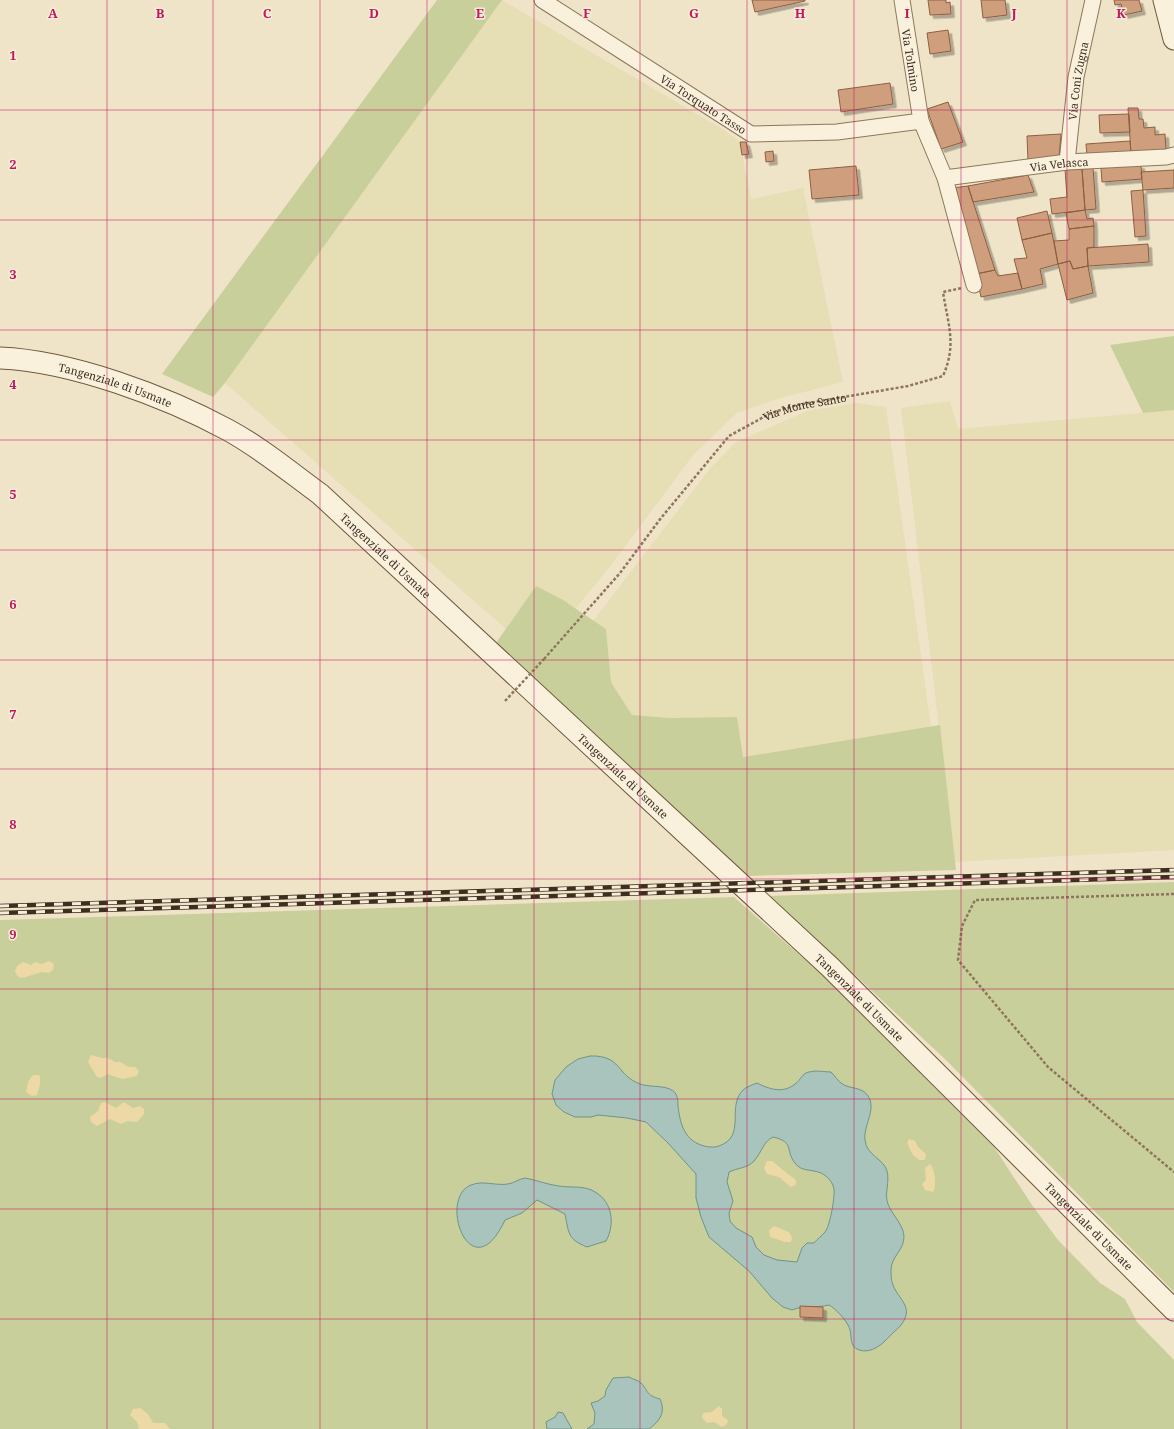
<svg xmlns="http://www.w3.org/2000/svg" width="1174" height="1429" font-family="'Noto Serif',serif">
<defs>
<filter id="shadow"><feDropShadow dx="3.5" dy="3.5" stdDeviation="0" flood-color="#0004"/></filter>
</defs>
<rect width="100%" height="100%" fill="#f0e4c8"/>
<path fill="#e6deb5" d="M 502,0 L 724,130 L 740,142 L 751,199 L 803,188 L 843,382 L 777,399 L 737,413 L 693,455 L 609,568 L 576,608 L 536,586 L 506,629 L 225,383 Z
M 950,401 L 958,429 L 1174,410 L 1174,850 L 955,862 L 901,408 Z
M 856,403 L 886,407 L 931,727 L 742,757 L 671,718 L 632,715 L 611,682 L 606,629 L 593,621 L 712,466 L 736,442 L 807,411 Z"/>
<path fill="#c9cf9b" d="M 437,0 L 502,0 L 225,383 L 213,397 L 162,374 Z
M 1174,336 L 1174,410 L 1143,413 L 1110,345 Z
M 536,586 L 563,600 L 606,629 L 611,682 L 632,715 L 671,718 L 737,717 L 743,757 L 940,725 L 956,870 L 746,876 L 496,643 Z
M 1174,882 L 1174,1292 L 948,1062 L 840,961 L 768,896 Z
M 734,897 L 819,972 L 994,1147 L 1032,1205 L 1058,1240 L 1100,1283 L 1125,1299 L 1137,1322 L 1174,1360 L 1174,1429 L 0,1429 L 0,920 Z"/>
<path fill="#ecd9a5" d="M 49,961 L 54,964 L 53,970 L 49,973 L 42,972 L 22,978 L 17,976 L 15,971 L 17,966 L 23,962 L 31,965 L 35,962 L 42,964 Z
M 91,1055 L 102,1058 L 108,1058 L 115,1062 L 120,1062 L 129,1067 L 135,1067 L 139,1071 L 137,1076 L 122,1079 L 108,1074 L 100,1078 L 97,1077 L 88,1062 Z
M 37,1075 L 40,1076 L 40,1085 L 37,1095 L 32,1096 L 26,1092 L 28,1082 L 33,1075 Z
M 105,1102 L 116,1108 L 124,1102 L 133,1108 L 140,1106 L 144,1109 L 144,1114 L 137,1122 L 128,1121 L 121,1124 L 110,1119 L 97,1126 L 91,1122 L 90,1117 L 98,1111 L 101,1103 Z
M 909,1139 L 915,1141 L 918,1147 L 926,1154 L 925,1160 L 919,1160 L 913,1155 L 907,1143 Z
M 767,1161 L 772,1161 C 780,1167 787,1174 796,1180 L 796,1185 L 791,1187 L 779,1177 L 767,1174 L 764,1168 Z
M 930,1164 C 935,1169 937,1186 933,1192 L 925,1190 L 922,1184 L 926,1180 L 925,1168 Z
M 774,1226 L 789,1232 L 792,1238 L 791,1242 L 785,1242 L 770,1237 L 769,1230 Z
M 719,1406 L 722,1409 L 722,1416 L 728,1420 L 727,1424 L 722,1427 L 714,1422 L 707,1423 L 702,1418 L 703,1413 L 712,1412 Z
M 140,1408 L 148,1414 L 153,1423 L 165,1423 L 170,1429 L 139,1429 L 137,1422 L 130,1415 L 133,1409 Z"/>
<path fill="#a9c4bc" stroke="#6f938a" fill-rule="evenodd" d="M 590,1056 C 622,1055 616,1075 640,1084 C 651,1088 670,1084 676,1094 C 678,1098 678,1103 678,1106 C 680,1123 684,1139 701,1145 C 706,1147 714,1148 719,1146 C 747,1136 726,1107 743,1090 C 746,1087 752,1085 757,1083 C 769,1089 783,1094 795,1084 C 801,1080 802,1073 809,1072 C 816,1070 825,1072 831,1072 C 835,1076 838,1081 841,1083 C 850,1090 862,1086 868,1096 C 877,1109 863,1126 865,1140 C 866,1155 884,1159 887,1171 C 890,1182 884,1194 888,1204 C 892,1215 904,1225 904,1237 C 904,1250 891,1257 891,1270 C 891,1274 891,1281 893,1285 C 898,1299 915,1307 901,1325 C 896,1331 889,1336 884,1342 C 877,1348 869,1353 859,1350 C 848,1346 853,1336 849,1327 C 846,1320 836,1309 829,1305 C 817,1308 804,1305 792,1310 L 783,1307 L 772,1298 L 749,1271 L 709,1237 L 701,1217 L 696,1198 L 696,1174 L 668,1143 L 646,1122 L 627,1118 L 598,1115 L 591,1117 L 575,1117 L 564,1112 L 556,1105 L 552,1094 L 555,1080 L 566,1067 L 578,1059 ZM 773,1137 C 795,1142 785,1151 795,1163 C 801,1172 812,1169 821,1173 C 827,1176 833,1182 834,1189 C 835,1197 830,1226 825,1232 C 822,1236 817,1239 814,1243 L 807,1243 L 802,1248 L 797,1262 L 777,1260 L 764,1255 L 756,1247 L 752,1237 L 736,1228 L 730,1221 L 729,1213 L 733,1201 L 727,1182 L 729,1172 C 737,1168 748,1168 754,1161 C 762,1152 763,1142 773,1137 Z
M 525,1178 C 536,1180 549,1185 559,1186 C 570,1188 585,1185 595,1192 C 613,1202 615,1225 606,1241 L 587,1247 C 567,1239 569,1233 565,1214 L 537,1200 L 522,1213 L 505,1220 C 471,1293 437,1198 471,1185 C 483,1180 495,1186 508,1184 C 514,1183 519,1179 525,1178 Z
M 629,1377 C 632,1379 638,1380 641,1383 C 649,1391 645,1395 660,1399 C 666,1412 660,1421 649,1429 L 587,1429 L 594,1424 L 595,1413 L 591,1403 L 598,1401 L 605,1396 L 606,1390 L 613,1378 Z
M 558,1412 L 563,1413 L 572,1429 L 547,1429 L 546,1422 L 555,1417 Z"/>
<path fill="#cf9f7d" stroke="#8d5f41" filter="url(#shadow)" d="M 752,0 L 805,0 L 805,1 L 755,12 Z
M 928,0 L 946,0 L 946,3 L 950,2 L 951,14 L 930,15 Z
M 981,0 L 1005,0 L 1007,15 L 983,18 Z
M 1114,0 L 1139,0 L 1142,11 L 1124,15 L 1121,4 L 1115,5 Z
M 948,30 L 951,51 L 930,54 L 927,33 Z
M 890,83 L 893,104 L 841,112 L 838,90 Z
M 948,102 L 963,142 L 941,149 L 927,109 Z
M 1128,108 L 1138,108 L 1139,119 L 1143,119 L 1144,128 L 1155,127 L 1155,135 L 1165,134 L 1166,151 L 1131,153 Z
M 1129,114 L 1130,132 L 1100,133 L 1099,115 Z
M 1061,134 L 1059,157 L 1028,160 L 1027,136 Z
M 1130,141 L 1131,153 L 1087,156 L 1086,144 Z
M 740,142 L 746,142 L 749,154 L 742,155 Z
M 773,151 L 774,161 L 766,162 L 765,152 Z
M 1141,165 L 1142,179 L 1102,182 L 1101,168 Z
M 856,166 L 859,195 L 812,199 L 809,170 Z
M 1093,168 L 1096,209 L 1085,210 L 1082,169 Z
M 1065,169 L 1082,169 L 1085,210 L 1052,214 L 1050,199 L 1067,197 Z
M 1174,170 L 1174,188 L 1143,190 L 1141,172 Z
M 1028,175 L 1034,192 L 973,202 L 968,186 Z
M 968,186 L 995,270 L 976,274 L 952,188 Z
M 1143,190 L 1146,236 L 1135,237 L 1131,191 Z
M 1085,210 L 1087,219 L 1093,218 L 1094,226 L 1069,229 L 1066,213 Z
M 1047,211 L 1052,233 L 1022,240 L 1017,218 Z
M 1094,226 L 1094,247 L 1087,248 L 1088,266 L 1073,269 L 1070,261 L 1058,264 L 1054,241 L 1069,240 L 1069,229 Z
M 1052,233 L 1058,264 L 1040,269 L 1043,284 L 1022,289 L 1014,259 L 1027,258 L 1022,240 Z
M 1148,244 L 1149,262 L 1088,266 L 1087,248 Z
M 1070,261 L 1073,269 L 1088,266 L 1093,293 L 1067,300 L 1058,264 Z
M 995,270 L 998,276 L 1018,273 L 1022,289 L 981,297 L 976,274 Z
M 800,1306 L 823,1307 L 823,1318 L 800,1317 Z"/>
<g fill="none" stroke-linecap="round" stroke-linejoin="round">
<g stroke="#8d765c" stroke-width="17">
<g id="street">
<path id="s2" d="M 542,0 L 751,134 L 837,132 L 921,121 L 945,178 L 974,285"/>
<path id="s3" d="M 902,0 L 921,121"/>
<path id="s4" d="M 1067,162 L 1076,77 L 1093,0"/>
<path id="s5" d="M 945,178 L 1067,162 L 1166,157 L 1174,155"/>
</g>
</g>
<g stroke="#6f573f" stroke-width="23">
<g id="secondary">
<path d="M 1164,0 L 1174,39"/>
<path id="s6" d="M 0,358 C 71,361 165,396 228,430 C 261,448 290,472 320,494 L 830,967 L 1174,1310"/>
</g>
</g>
<g stroke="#8d765c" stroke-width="2.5" stroke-dasharray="3 2" stroke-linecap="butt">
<path id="s1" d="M 544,659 L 620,573 L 661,518 L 729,436 L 771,413 L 797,405 L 908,386 L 943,376 C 957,344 948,325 943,292 L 962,288"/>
<path d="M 1174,894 L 975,900 L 962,926 L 958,960 L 1048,1067 L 1174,1172"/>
</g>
<use href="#street" stroke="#faf1dc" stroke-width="15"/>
<use href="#secondary" stroke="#faf1dc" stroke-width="21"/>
<g stroke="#3d2e20" stroke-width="4.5">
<path id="rail" d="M 0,906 L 1174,870
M 0,913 L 1174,877"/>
</g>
<use href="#rail" stroke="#f7eed8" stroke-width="3" stroke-dasharray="9" stroke-linecap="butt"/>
<path stroke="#8d765c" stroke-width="2.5" stroke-dasharray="3 2" stroke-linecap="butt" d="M 505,701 L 544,659"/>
</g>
<path fill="none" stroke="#c2185b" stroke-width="1" stroke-opacity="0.55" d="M 107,0 L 107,1429M 213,0 L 213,1429M 320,0 L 320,1429M 427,0 L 427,1429M 534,0 L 534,1429M 640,0 L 640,1429M 747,0 L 747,1429M 854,0 L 854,1429M 961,0 L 961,1429M 1067,0 L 1067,1429M 0,110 L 1174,110M 0,220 L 1174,220M 0,330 L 1174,330M 0,440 L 1174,440M 0,550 L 1174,550M 0,660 L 1174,660M 0,769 L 1174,769M 0,879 L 1174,879M 0,989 L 1174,989M 0,1099 L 1174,1099M 0,1209 L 1174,1209M 0,1319 L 1174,1319"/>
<g text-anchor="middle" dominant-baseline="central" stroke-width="3" stroke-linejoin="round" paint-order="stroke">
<g font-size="11" fill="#3d2e20" stroke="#f7eed8">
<text stroke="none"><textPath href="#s3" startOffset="61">Via Tolmino</textPath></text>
<text stroke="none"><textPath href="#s4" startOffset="82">Via Coni Zugna</textPath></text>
<text stroke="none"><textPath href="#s2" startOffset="192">Via Torquato Tasso</textPath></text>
<text stroke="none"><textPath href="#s5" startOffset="115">Via Velasca</textPath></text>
<text stroke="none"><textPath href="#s6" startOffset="119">Tangenziale di Usmate</textPath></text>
<text stroke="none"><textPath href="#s1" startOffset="372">Via Monte Santo</textPath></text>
<text stroke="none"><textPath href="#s6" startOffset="443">Tangenziale di Usmate</textPath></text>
<text stroke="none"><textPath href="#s6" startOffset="767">Tangenziale di Usmate</textPath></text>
<text stroke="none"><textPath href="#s6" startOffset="1091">Tangenziale di Usmate</textPath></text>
<text stroke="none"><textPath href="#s6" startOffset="1415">Tangenziale di Usmate</textPath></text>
</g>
</g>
<g font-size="13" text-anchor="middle" font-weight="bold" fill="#c2185b" stroke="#f7eed8" stroke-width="3" stroke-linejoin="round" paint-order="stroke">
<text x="53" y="18">A</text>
<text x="160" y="18">B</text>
<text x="267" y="18">C</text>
<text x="374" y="18">D</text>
<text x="480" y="18">E</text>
<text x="587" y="18">F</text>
<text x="694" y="18">G</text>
<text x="800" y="18">H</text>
<text x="907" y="18">I</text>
<text x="1014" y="18">J</text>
<text x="1121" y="18">K</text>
<text x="13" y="60">1</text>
<text x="13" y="169">2</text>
<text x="13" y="279">3</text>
<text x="13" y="389">4</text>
<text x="13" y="499">5</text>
<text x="13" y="609">6</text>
<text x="13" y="719">7</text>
<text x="13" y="829">8</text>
<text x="13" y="939">9</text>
</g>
</svg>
